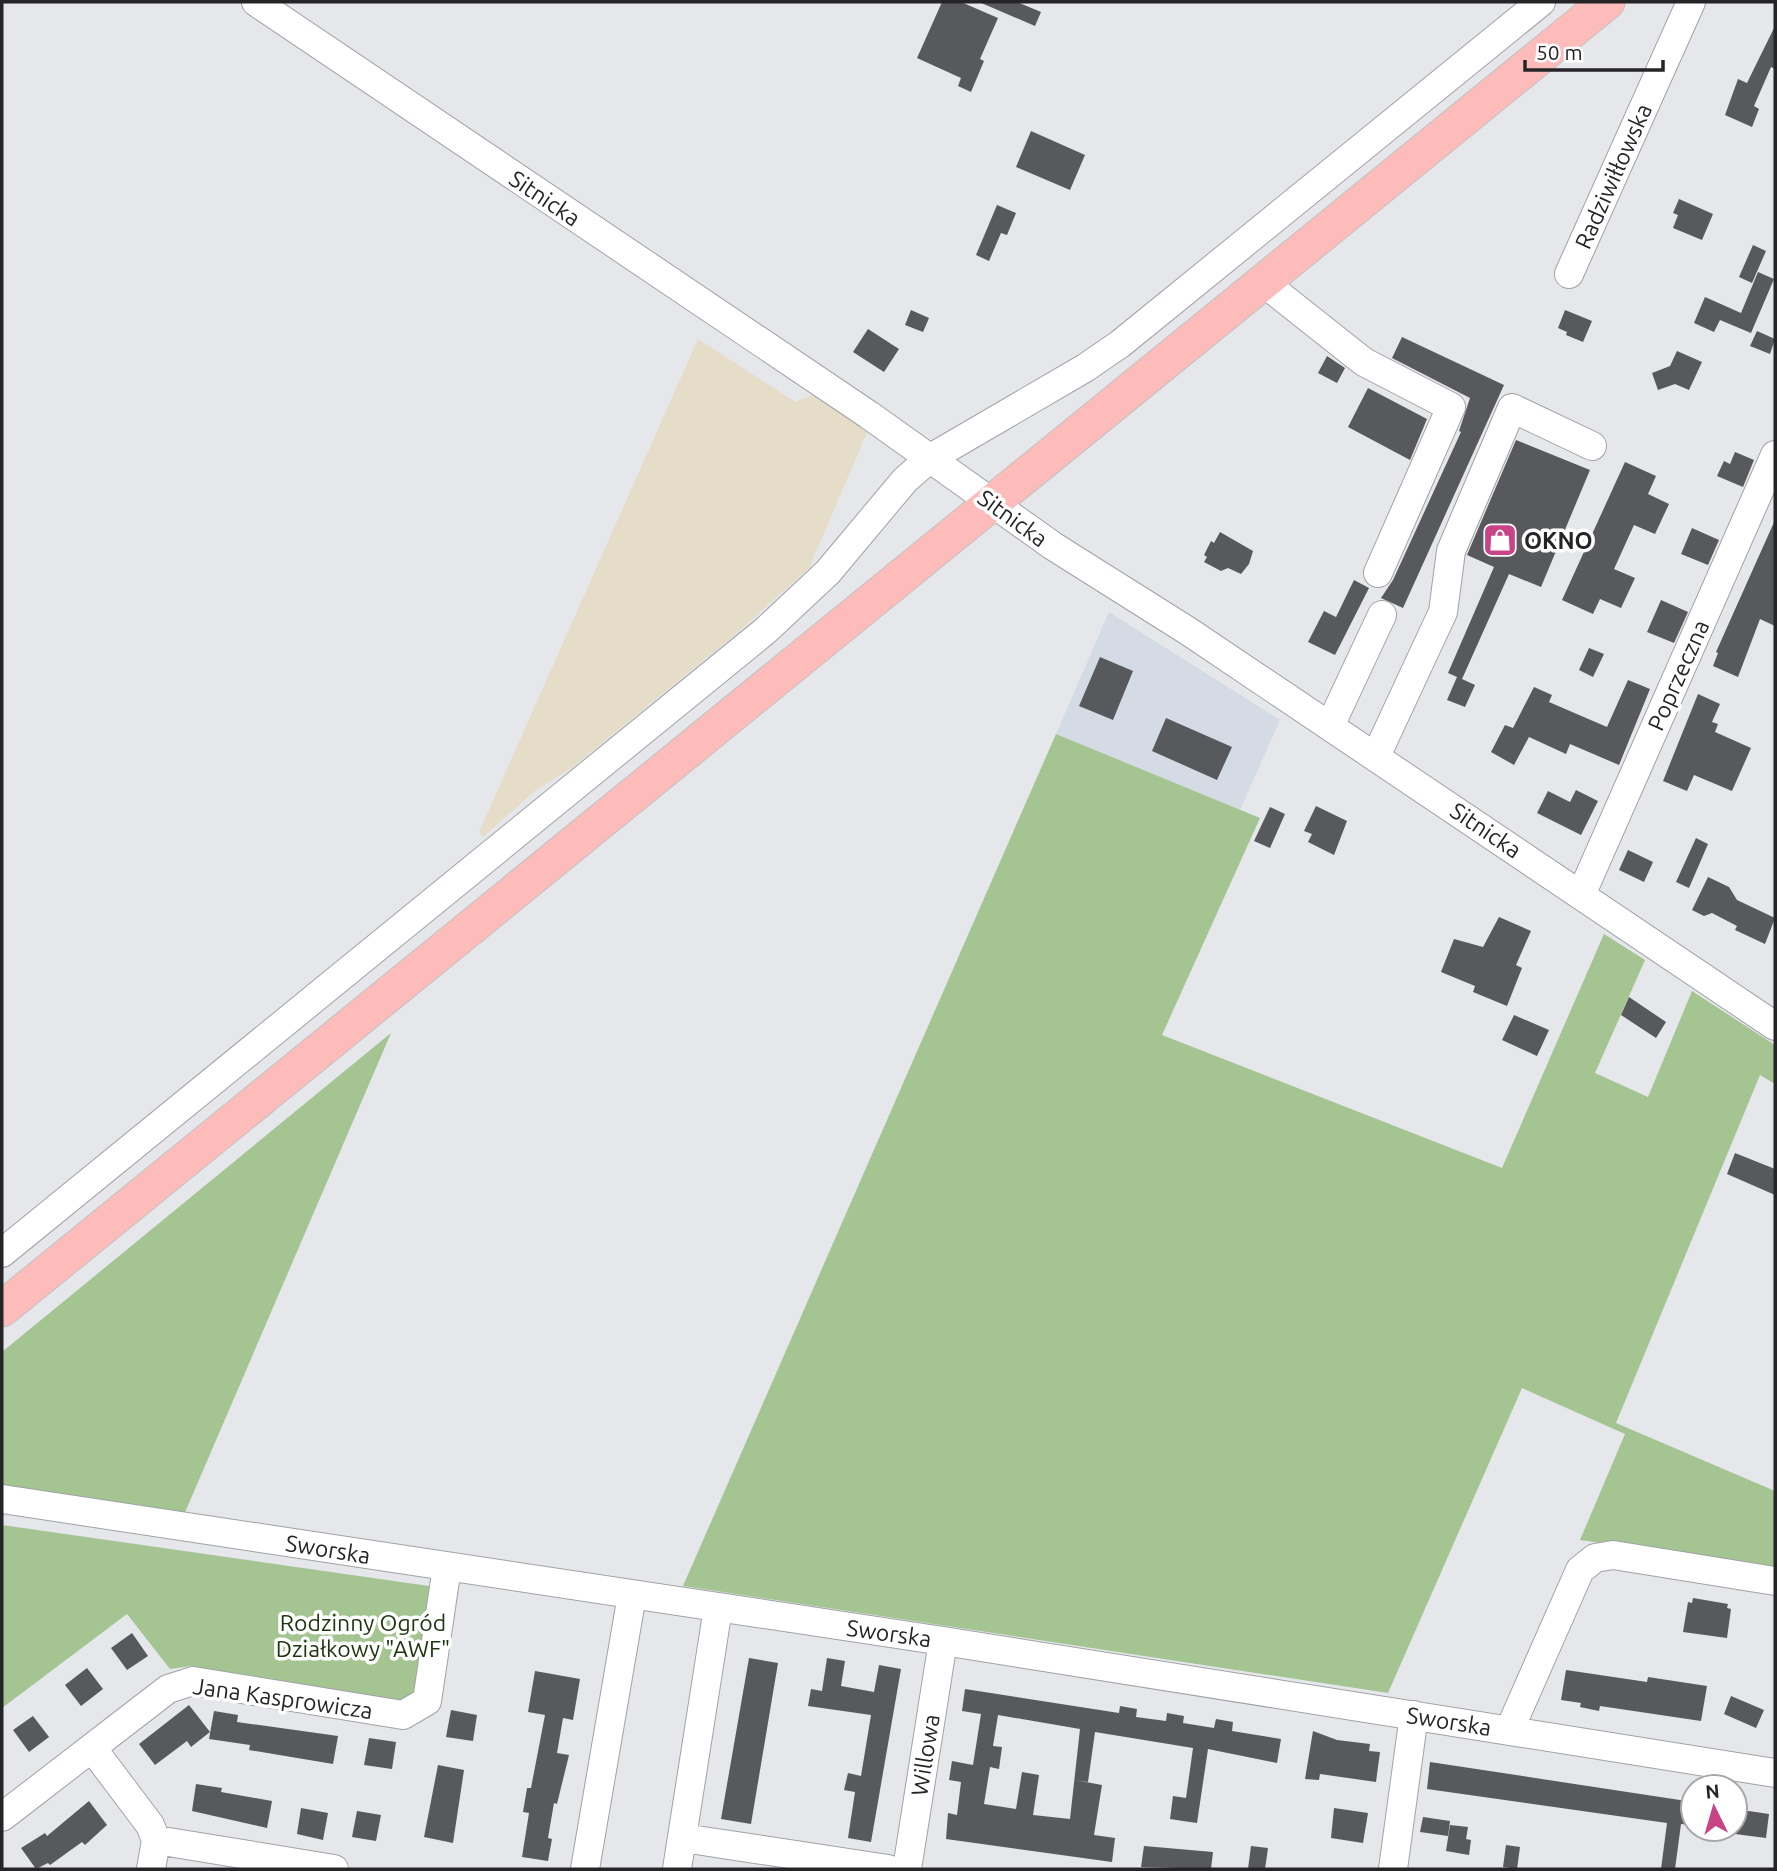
<svg xmlns="http://www.w3.org/2000/svg" width="1777" height="1871" font-family="Ubuntu,sans-serif">
<rect width="100%" height="100%" fill="#e5e7eb"/>
<path fill="#d5dbe5" d="M 1109,612 L 1280,720 L 1240,810 L 1056,734 Z"/>
<path fill="#e6ddc8" d="M 698,339 L 795,402 L 815,394 L 868,430 L 809,568 L 737,633 L 570,769 L 536,790 L 483,837 L 479,832 Z"/>
<path fill="#a4c492" d="M 1056,734 L 1260,818 L 1162,1035 L 1502,1168 L 1604,934 L 1645,960 L 1595,1073 L 1648,1097 L 1692,991 L 1775,1045 L 1775,1084 L 1760,1075 L 1616,1423 L 1775,1491 L 1775,1568 L 1580,1540 L 1625,1434 L 1522,1388 L 1388,1693 L 683,1586 Z
M 391,1033 L 183,1517 L 2,1489 L 2,1352 Z
M 2,1525 L 436,1587 L 416,1693 L 404,1701 L 191,1666 L 170,1669 L 127,1614 L 2,1708 Z"/>
<path fill="#57595c" fill-rule="evenodd" d="M 942,2 L 961,2 L 998,18 L 980,59 L 984,61 L 971,92 L 958,86 L 961,78 L 917,58 Z
M 979,2 L 1017,2 L 1041,12 L 1035,26 Z
M 1775,26 L 1775,69 L 1771,67 L 1754,106 L 1759,109 L 1752,127 L 1725,115 L 1738,79 L 1747,83 Z
M 1031,131 L 1085,155 L 1070,190 L 1016,167 Z
M 1679,199 L 1713,214 L 1702,240 L 1673,228 L 1678,215 L 1673,213 Z
M 997,205 L 1016,213 L 1007,235 L 1001,233 L 989,261 L 976,255 Z
M 1753,245 L 1766,251 L 1752,283 L 1739,277 Z
M 1758,272 L 1774,279 L 1751,333 L 1720,320 L 1714,332 L 1694,323 L 1705,297 L 1741,313 Z
M 911,310 L 929,318 L 923,332 L 905,325 Z
M 1565,310 L 1592,321 L 1583,342 L 1566,335 L 1567,332 L 1558,328 Z
M 868,329 L 899,349 L 884,372 L 853,352 Z
M 1757,331 L 1775,339 L 1770,354 L 1750,346 Z
M 1402,337 L 1504,385 L 1403,608 L 1381,598 L 1393,580 L 1461,432 L 1459,431 L 1470,398 L 1392,358 Z
M 1677,351 L 1702,362 L 1689,390 L 1675,384 L 1658,390 L 1652,373 L 1670,366 Z
M 1327,356 L 1345,368 L 1337,383 L 1318,373 Z
M 1368,388 L 1427,419 L 1410,460 L 1348,427 Z
M 1516,440 L 1590,470 L 1541,587 L 1509,574 L 1462,679 L 1475,685 L 1465,707 L 1447,700 L 1457,677 L 1448,673 L 1494,567 L 1467,555 Z
M 1735,452 L 1754,460 L 1743,487 L 1717,476 L 1724,461 L 1730,464 Z
M 1625,462 L 1656,476 L 1648,494 L 1669,504 L 1655,534 L 1634,525 L 1614,569 L 1635,578 L 1621,608 L 1600,599 L 1593,614 L 1562,600 Z
M 1775,520 L 1775,626 L 1760,619 L 1738,677 L 1713,666 L 1718,653 L 1716,652 Z
M 1692,528 L 1719,540 L 1708,565 L 1681,554 Z
M 1220,532 L 1253,551 L 1249,564 L 1241,574 L 1228,568 L 1221,571 L 1204,562 L 1207,557 L 1204,555 L 1211,541 L 1214,543 Z
M 1354,580 L 1369,588 L 1335,655 L 1308,642 L 1324,611 L 1336,617 Z
M 1661,600 L 1688,612 L 1674,643 L 1647,632 Z
M 1589,648 L 1604,654 L 1593,677 L 1579,670 Z
M 1100,657 L 1133,671 L 1113,720 L 1079,706 Z
M 1628,680 L 1650,689 L 1619,765 L 1570,744 L 1566,754 L 1529,737 L 1514,765 L 1491,752 L 1505,725 L 1513,728 L 1534,687 L 1552,695 L 1549,702 L 1607,727 Z
M 1698,694 L 1720,704 L 1712,722 L 1718,724 L 1715,732 L 1751,748 L 1732,791 L 1694,775 L 1687,791 L 1663,781 Z
M 1166,718 L 1232,747 L 1217,780 L 1152,751 Z
M 1576,790 L 1598,801 L 1581,835 L 1537,813 L 1548,791 L 1570,802 Z
M 1316,806 L 1347,821 L 1334,855 L 1308,842 L 1312,834 L 1304,831 Z
M 1270,807 L 1285,814 L 1270,848 L 1254,841 Z
M 1696,838 L 1708,844 L 1689,888 L 1676,882 Z
M 1628,850 L 1653,862 L 1644,882 L 1619,870 Z
M 1708,877 L 1729,887 L 1737,900 L 1775,918 L 1765,944 L 1735,930 L 1737,926 L 1712,913 L 1704,916 L 1692,910 Z
M 1499,917 L 1531,931 L 1516,965 L 1522,968 L 1507,1006 L 1473,992 L 1475,986 L 1441,972 L 1454,939 L 1483,947 Z
M 1629,997 L 1666,1022 L 1656,1038 L 1621,1015 Z
M 1514,1015 L 1549,1030 L 1537,1056 L 1502,1040 Z
M 1735,1153 L 1775,1169 L 1775,1195 L 1727,1174 Z
M 1693,1598 L 1728,1604 L 1727,1608 L 1731,1609 L 1727,1638 L 1683,1632 L 1688,1602 L 1692,1603 Z
M 132,1633 L 148,1656 L 127,1670 L 111,1648 Z
M 749,1658 L 778,1663 L 751,1824 L 721,1819 Z
M 827,1658 L 845,1661 L 841,1686 L 874,1692 L 879,1665 L 901,1669 L 871,1842 L 848,1838 L 855,1792 L 844,1790 L 848,1773 L 861,1776 L 871,1715 L 808,1706 L 811,1689 L 822,1691 Z
M 87,1668 L 103,1689 L 81,1706 L 65,1685 Z
M 1566,1670 L 1647,1682 L 1648,1677 L 1707,1686 L 1701,1721 L 1600,1706 L 1599,1711 L 1580,1707 L 1581,1703 L 1561,1700 Z
M 535,1671 L 580,1679 L 573,1720 L 563,1718 L 557,1753 L 569,1755 L 557,1804 L 554,1803 L 548,1838 L 552,1839 L 548,1861 L 522,1857 L 529,1813 L 523,1812 L 527,1788 L 531,1788 L 545,1715 L 528,1712 Z
M 965,1689 L 1119,1713 L 1120,1706 L 1137,1709 L 1136,1717 L 1166,1721 L 1167,1713 L 1184,1716 L 1183,1723 L 1214,1728 L 1216,1719 L 1233,1722 L 1232,1731 L 1281,1739 L 1277,1763 L 1208,1749 L 1197,1823 L 1183,1821 L 1170,1819 L 1173,1796 L 1186,1798 L 1193,1748 L 1095,1732 L 1088,1782 L 1075,1780 L 1102,1785 L 1094,1835 L 1115,1838 L 1112,1862 L 946,1839 L 948,1813 L 957,1815 L 961,1782 L 949,1780 L 952,1761 L 973,1765 L 981,1714 L 962,1711 ZM 998,1715 L 1080,1729 L 1070,1819 L 1033,1815 L 1039,1775 L 1022,1772 L 1016,1809 L 984,1804 L 990,1767 L 999,1769 L 1002,1747 L 993,1746 Z
M 1731,1696 L 1764,1710 L 1756,1728 L 1724,1714 Z
M 189,1705 L 210,1732 L 191,1747 L 187,1741 L 155,1765 L 139,1744 Z
M 451,1710 L 477,1715 L 473,1741 L 446,1737 Z
M 214,1711 L 238,1715 L 237,1722 L 338,1736 L 333,1764 L 249,1750 L 250,1745 L 209,1739 Z
M 33,1716 L 49,1737 L 29,1752 L 13,1730 Z
M 1313,1731 L 1337,1740 L 1370,1744 L 1369,1751 L 1380,1752 L 1376,1782 L 1320,1774 L 1319,1780 L 1305,1779 Z
M 369,1738 L 396,1742 L 392,1769 L 364,1765 Z
M 1430,1762 L 1693,1802 L 1690,1825 L 1681,1824 L 1675,1869 L 1661,1869 L 1667,1823 L 1427,1789 Z
M 438,1765 L 464,1770 L 453,1843 L 424,1837 Z
M 196,1784 L 222,1788 L 221,1792 L 272,1801 L 267,1828 L 192,1811 Z
M 89,1801 L 107,1825 L 85,1845 L 82,1842 L 50,1865 L 48,1863 L 36,1869 L 21,1848 L 45,1833 L 47,1836 Z
M 301,1808 L 328,1813 L 323,1840 L 297,1834 Z
M 1334,1808 L 1368,1813 L 1363,1843 L 1331,1838 Z
M 1735,1809 L 1769,1814 L 1766,1838 L 1735,1834 Z
M 357,1811 L 381,1815 L 376,1841 L 352,1837 Z
M 1423,1817 L 1450,1821 L 1448,1836 L 1420,1832 Z
M 1450,1825 L 1468,1827 L 1466,1839 L 1471,1840 L 1469,1855 L 1446,1851 Z
M 1506,1845 L 1520,1847 L 1517,1869 L 1503,1867 Z
M 1144,1846 L 1213,1852 L 1211,1869 L 1141,1867 Z
M 1251,1846 L 1268,1848 L 1265,1869 L 1248,1869 Z"/>
<g fill="none" stroke-linecap="round" stroke-linejoin="round">
<g stroke="#a0a2a5" stroke-width="30">
<path id="minor" d="M 256,2 L 869,415 L 1053,546 L 1188,631 L 1775,1026
M 1569,274 L 1691,2
M 1263,282 L 1364,362 L 1451,407 L 1378,573
M 1330,726 L 1382,615
M 1376,756 L 1443,612 L 1451,551 L 1512,408 L 1592,446
M 1581,895 L 1775,455
M 2,1253 L 765,631 L 828,572 L 905,480 L 929,459 L 1085,368 L 1120,344 L 1541,2
M 2,1499 L 943,1641 L 1775,1773
M 1509,1731 L 1580,1570 L 1595,1558 L 1613,1555 L 1775,1581
M 92,1748 L 150,1825 L 156,1840 L 151,1869
M 2,1817 L 168,1689 L 193,1681 L 403,1715 L 427,1701 L 447,1567
M 683,1838 L 888,1869
M 156,1840 L 334,1869
M 585,1869 L 632,1595
M 677,1869 L 718,1608
M 907,1869 L 943,1641
M 1393,1869 L 1414,1715"/>
</g>
<g stroke="#c2c2c3" stroke-width="37">
<path id="major" d="M 2,1309 L 1607,2"/>
</g>
<use href="#minor" stroke="#fff" stroke-width="28"/>
<use href="#major" stroke="#fdbcb9" stroke-width="35"/>
</g>
<defs>
<g id="shop-square" transform="scale(1.75)"><rect x="-9" y="-9" width="18" height="18" rx="4" fill="#c94486" stroke="#fff"/><path d="M-5-2.5h2.3a2.7 3.5 0 0 1 5.4 0H5L5.5 6h-11ZM-1.5-2.5h3a1.5 2.3 0 0 0-3 0Z" fill="#fff"/></g>
</defs>
<g fill-rule="evenodd">
<use href="#shop-square" x="1500" y="540"/>
</g>
<g text-anchor="middle" dominant-baseline="central" stroke-width="7" stroke-linejoin="round" paint-order="stroke">
<g font-size="23" fill="#252527" stroke="#fff">
<text transform="translate(1613 176) rotate(-66)">Radziwiłłowska</text>
<text transform="translate(545 198) rotate(34)">Sitnicka</text>
<text transform="translate(1013 518) rotate(36)">Sitnicka</text>
<text transform="translate(1678 675) rotate(-66)">Poprzeczna</text>
<text transform="translate(1486 830) rotate(34)">Sitnicka</text>
<text transform="translate(328 1549) rotate(9)">Sworska</text>
<text transform="translate(889 1633) rotate(8)">Sworska</text>
<text transform="translate(283 1698) rotate(8)">Jana Kasprowicza</text>
<text transform="translate(1449 1721) rotate(9)">Sworska</text>
<text transform="translate(925 1755) rotate(-81)">Willowa</text>
</g>
<g font-size="23" font-weight="bold" fill="#252527" stroke="#fff" text-anchor="start">
<text x="1524" y="540">OKNO</text>
</g>
<g font-size="23" fill="#1e350d" stroke="#fff">
<text x="363" y="1622">Rodzinny Ogród<tspan x="363" dy="26">Działkowy "AWF"</tspan></text>
</g>
</g>
<rect width="1777" height="1871" fill="none" stroke="#252527" stroke-width="7"/>
<g transform="translate(1714 1808) rotate(355)"><circle r="33" fill="#ffffff" stroke="#a8a8a9" stroke-width="2"/>
<path d="M0-5L12 26L0 18L-12 26Z" fill="#c94486"/>
<text y="-10" font-size="19" font-weight="bold" text-anchor="middle" fill="#252527">N</text>
</g>
<path d="M1525 60v10h138v-10" fill="none" stroke="#252527" stroke-width="3.5"/>
<text x="1536" y="60" font-size="21" fill="#252527" stroke="#ffffff" stroke-width="5" paint-order="stroke">50 m</text>
</svg>
